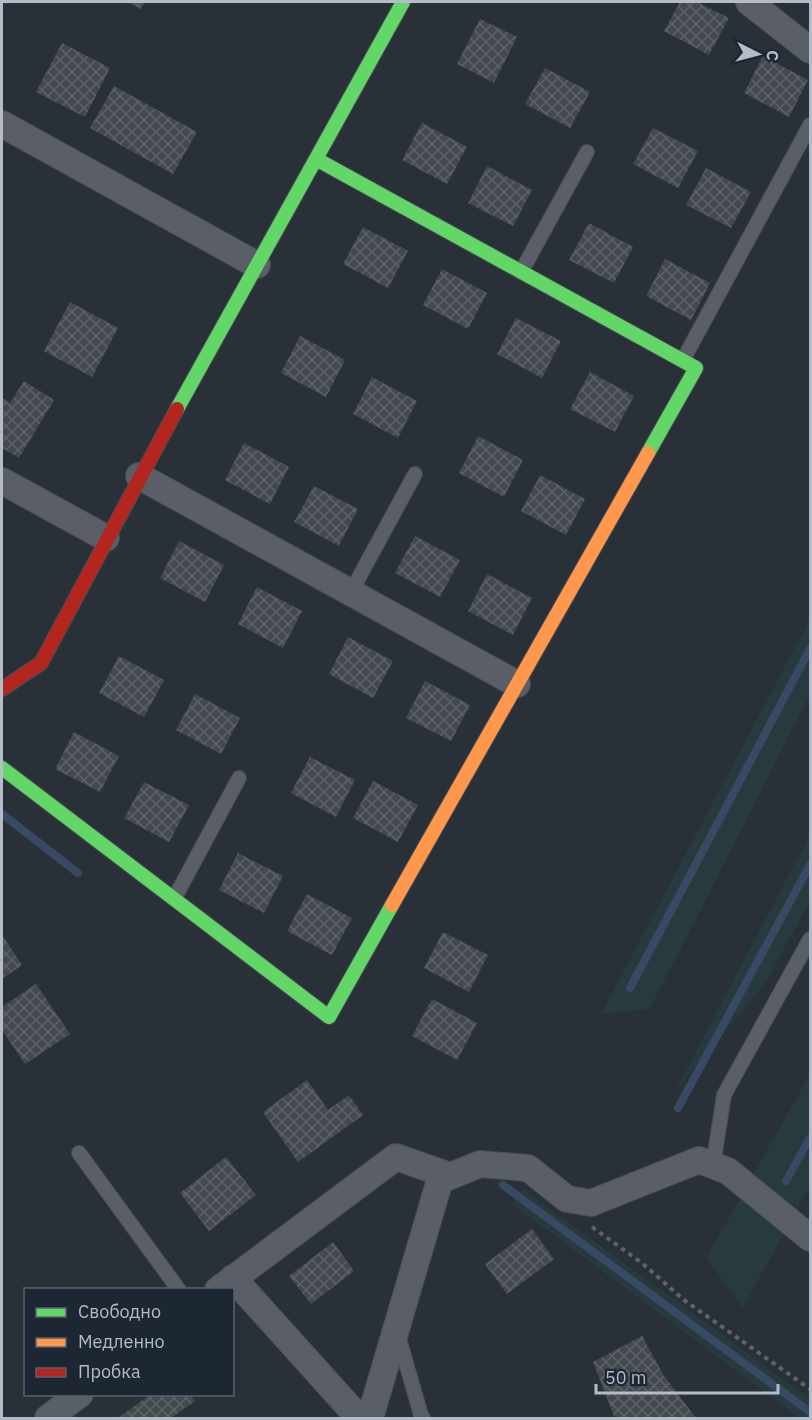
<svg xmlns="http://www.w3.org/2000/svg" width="812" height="1420" font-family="'IBM Plex Sans',sans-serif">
<defs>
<pattern id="building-cross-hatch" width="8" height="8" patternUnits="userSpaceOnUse" patternTransform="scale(1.5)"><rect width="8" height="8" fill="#444950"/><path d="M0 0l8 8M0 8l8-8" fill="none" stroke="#5d6168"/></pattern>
</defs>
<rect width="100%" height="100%" fill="#2a3038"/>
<path fill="#273a3e" d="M 810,619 L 810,695 L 650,1009 L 601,1014 Z
M 810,835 L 810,901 L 766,982 L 674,1093 Z
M 810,1074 L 810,1186 L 743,1308 L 706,1258 Z
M 523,1189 L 810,1399 L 810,1418 L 800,1418 L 512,1204 Z"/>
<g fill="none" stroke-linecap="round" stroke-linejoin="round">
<path stroke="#384963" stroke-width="8" d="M 2,814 L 78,873
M 630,988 L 810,649
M 678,1108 L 810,865
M 786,1181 L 810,1138
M 503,1185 L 810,1412"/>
</g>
<path fill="url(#building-cross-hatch)" d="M 127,2 L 145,2 L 141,9 Z
M 680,2 L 697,2 L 729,18 L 709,55 L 664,31 Z
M 480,19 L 517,37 L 494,83 L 457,64 Z
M 62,43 L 110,68 L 85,117 L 36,92 Z
M 763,56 L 808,80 L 789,117 L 744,93 Z
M 545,68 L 590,92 L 570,128 L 525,104 Z
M 114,86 L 197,132 L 173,174 L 90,128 Z
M 422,123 L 467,147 L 447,184 L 402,160 Z
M 653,128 L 698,151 L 678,188 L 633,164 Z
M 487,166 L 532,190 L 513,226 L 468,203 Z
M 706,168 L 751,192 L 731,228 L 686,205 Z
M 589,223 L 633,247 L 614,283 L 569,260 Z
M 363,227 L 408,251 L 388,288 L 343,264 Z
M 665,259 L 710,283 L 691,320 L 646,296 Z
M 442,269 L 487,293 L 468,329 L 423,305 Z
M 70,302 L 118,328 L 92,377 L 44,351 Z
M 516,318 L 561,341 L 542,378 L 497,354 Z
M 300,336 L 345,360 L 326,397 L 281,373 Z
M 590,372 L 634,396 L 615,432 L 570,409 Z
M 372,377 L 417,401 L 398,438 L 353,414 Z
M 24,381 L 54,400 L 19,458 L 2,448 L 2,398 L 10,403 Z
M 478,436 L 523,460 L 504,497 L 459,473 Z
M 244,443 L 289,467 L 270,504 L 225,480 Z
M 540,475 L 585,499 L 566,535 L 521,511 Z
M 314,486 L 358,509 L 339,546 L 294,522 Z
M 415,536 L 460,560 L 440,597 L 395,573 Z
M 179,541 L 224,565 L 205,602 L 160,578 Z
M 487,574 L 532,598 L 513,635 L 468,611 Z
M 257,587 L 302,611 L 283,648 L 238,624 Z
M 348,637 L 393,661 L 373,698 L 329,674 Z
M 119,656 L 164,680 L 144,717 L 99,693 Z
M 425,681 L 470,705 L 451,741 L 406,718 Z
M 195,694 L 240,718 L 221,754 L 176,730 Z
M 74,732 L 119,756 L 100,792 L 55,769 Z
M 310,757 L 355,780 L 336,817 L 291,793 Z
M 373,781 L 418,805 L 398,842 L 353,818 Z
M 144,782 L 189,805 L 169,842 L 124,818 Z
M 238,853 L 283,876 L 264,913 L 219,890 Z
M 307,894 L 352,918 L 332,955 L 287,931 Z
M 443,932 L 488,955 L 469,992 L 424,968 Z
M 2,935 L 22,965 L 2,979 Z
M 36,984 L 70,1034 L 25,1064 L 2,1030 L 2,1007 Z
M 432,999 L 477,1023 L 457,1060 L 412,1036 Z
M 307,1080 L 328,1110 L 349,1095 L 363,1115 L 298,1162 L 263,1112 Z
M 226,1157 L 256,1195 L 209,1231 L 180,1193 Z
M 532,1229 L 554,1259 L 507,1294 L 485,1264 Z
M 333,1242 L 354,1271 L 311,1304 L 289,1276 Z
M 642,1336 L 664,1376 L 696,1418 L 617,1418 L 614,1416 L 593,1362 Z
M 151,1394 L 190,1394 L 195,1401 L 171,1418 L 118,1418 Z"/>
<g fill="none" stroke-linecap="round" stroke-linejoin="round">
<g stroke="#484c53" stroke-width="16">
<path id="lane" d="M 521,272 L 587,152
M 683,360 L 810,125
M 351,592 L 415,474
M 174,899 L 239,778
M 79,1153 L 179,1290
M 713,1166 L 724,1095 L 810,939
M 398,1335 L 421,1415 L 423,1418"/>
</g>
<g stroke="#484c53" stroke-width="28">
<path id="street" d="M 749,2 L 810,50
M 2,124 L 257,265
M 139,476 L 517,684
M 2,481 L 106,538
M 441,1180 L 480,1164 L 528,1168 L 567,1199 L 591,1203 L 699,1160 L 728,1171 L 810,1238
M 233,1278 L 359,1418
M 218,1290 L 396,1157 L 442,1173 L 370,1418
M 48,1418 L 80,1394"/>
</g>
<g stroke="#484c53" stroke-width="16">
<path id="fast" d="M 316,159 L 696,368 L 648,453
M 177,409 L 403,2
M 2,768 L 329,1017 L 392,905"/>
</g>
<g stroke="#484c53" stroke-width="16">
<path id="slow" d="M 392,905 L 648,453"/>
</g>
<g stroke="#484c53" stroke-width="16">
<path id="jam" d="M 2,689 L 41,663 L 177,409"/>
</g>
<path stroke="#5d636a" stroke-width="4" stroke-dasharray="4.5 4.5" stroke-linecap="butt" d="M 592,1227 L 642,1263 L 684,1300 L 810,1389"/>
<use href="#lane" stroke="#5a5e66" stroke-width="14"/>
<use href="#street" stroke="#5a5e66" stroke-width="26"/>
<use href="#fast" stroke="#63d668" stroke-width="14"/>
<use href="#slow" stroke="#ff974d" stroke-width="14"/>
<use href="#jam" stroke="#b3261e" stroke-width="14"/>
</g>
<rect width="812" height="1420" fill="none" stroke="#b4bcc9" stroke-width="6"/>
<rect x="24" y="1288" width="210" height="108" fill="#1d2633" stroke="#59626f" stroke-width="1.5"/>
<rect x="36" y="1308" width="30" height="9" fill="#63d668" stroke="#59626f" stroke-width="1.5"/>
<text x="78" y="1318" font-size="18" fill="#b4bcc9">Свободно</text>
<rect x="36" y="1338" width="30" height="9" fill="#ff974d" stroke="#59626f" stroke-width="1.5"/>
<text x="78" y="1348" font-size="18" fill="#b4bcc9">Медленно</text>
<rect x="36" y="1368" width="30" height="9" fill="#b3261e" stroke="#59626f" stroke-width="1.5"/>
<text x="78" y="1378" font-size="18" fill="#b4bcc9">Пробка</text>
<g transform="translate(758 54) rotate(96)" stroke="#1d2633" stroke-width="4.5" paint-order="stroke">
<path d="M0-4.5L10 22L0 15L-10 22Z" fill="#b4bcc9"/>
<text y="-9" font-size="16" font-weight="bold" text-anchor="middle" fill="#b4bcc9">С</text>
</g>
<path d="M596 1384v9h182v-9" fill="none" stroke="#b4bcc9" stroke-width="3"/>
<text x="605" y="1384" font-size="18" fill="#b4bcc9" stroke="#1d2633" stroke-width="4.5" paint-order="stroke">50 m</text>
</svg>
